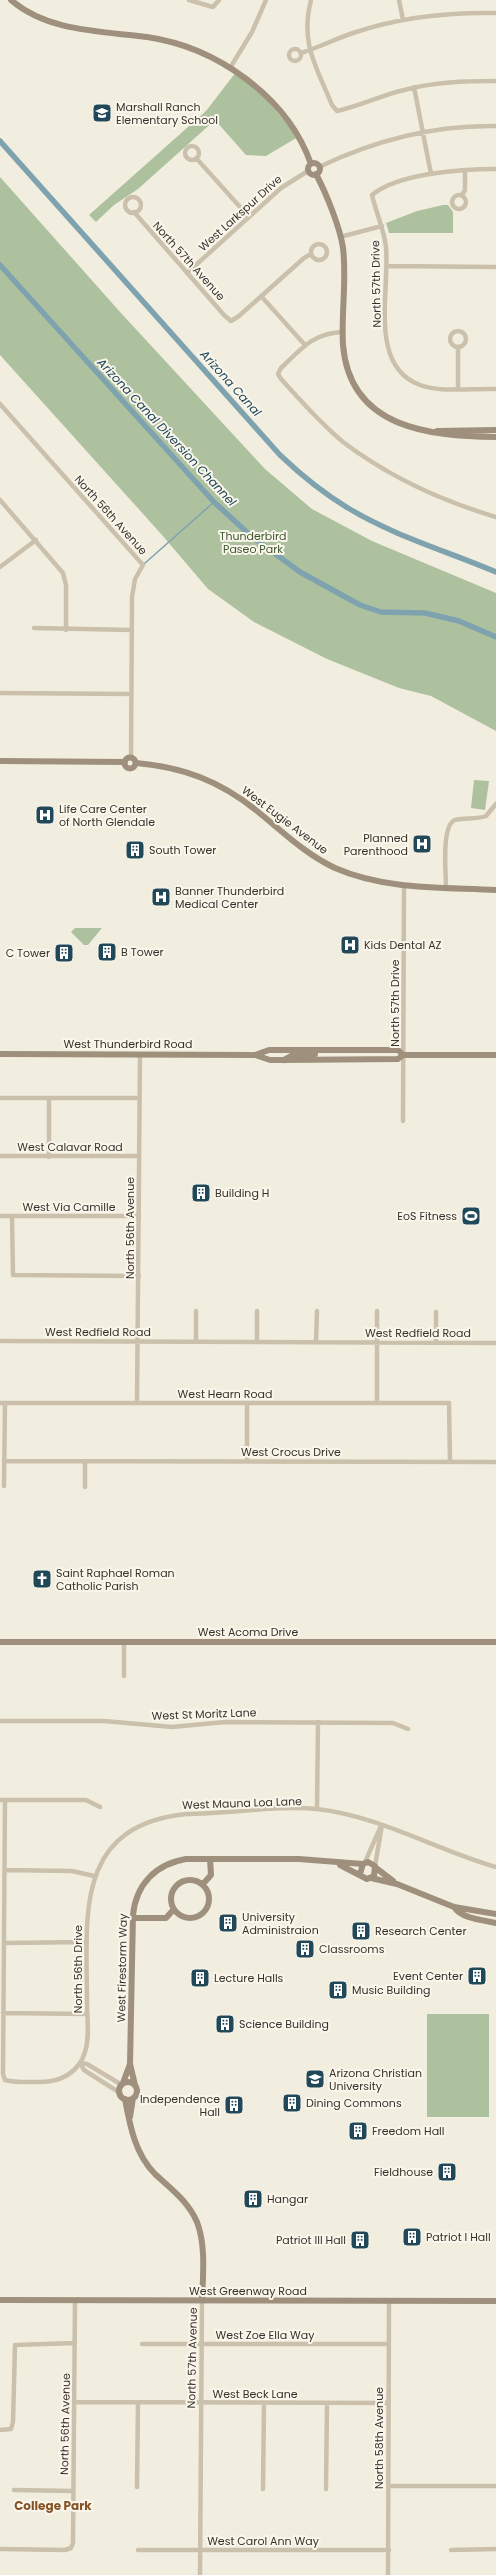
<svg xmlns="http://www.w3.org/2000/svg" width="496" height="2575" font-family="Poppins,sans-serif">
<rect width="100%" height="100%" fill="#f2eedf"/>
<path fill="#aec19f" d="M 236,72 L 257,88 L 298,137 L 266,156 L 246,155 L 215,120 L 138,189 L 114,205 L 96,222 L 89,215 L 206,111 Z
M 0,177 L 121,313 L 265,469 L 312,509 L 372,541 L 496,593 L 496,731 L 431,696 L 399,688 L 327,659 L 254,622 L 208,589 L 162,535 L 0,355 Z
M 443,205 L 448,205 L 453,212 L 453,233 L 389,233 L 386,223 L 417,211 Z
M 474,780 L 489,781 L 485,810 L 471,808 Z
M 75,928 L 102,928 L 88,945 L 84,945 L 71,932 Z
M 427,2014 L 489,2014 L 489,2117 L 427,2117 Z"/>
<g fill="none" stroke-linecap="round" stroke-linejoin="round">
<path stroke="#7fa2af" stroke-width="1.5" d="M 144,564 L 214,502"/>
<path stroke="#7fa2af" stroke-width="5.5" d="M 0,141 L 280,455 C 301,475 323,493 348,508 C 394,536 447,551 496,572
M 0,265 L 214,502 L 251,536 L 300,572 L 360,605 L 381,612 L 425,613 L 459,621 L 496,637"/>
<path stroke="#cac0ab" stroke-width="4.5" d="M 189,0 L 213,7 L 219,0
M 311,0 C 300,43 316,66 332,105 L 337,111 C 360,106 382,95 404,90 C 434,82 465,81 496,81
M 399,0 L 403,20
M289 55a6 6 0 1 1 12 0a6 6 0 1 1-12 0Z
M 301,53 C 320,47 337,38 356,32 C 401,17 449,12 496,13
M 230,68 L 252,32 L 266,0
M 414,87 L 431,174
M185 153a7 7 0 1 1 14 0a7 7 0 1 1-14 0Z
M 197,159 L 249,217
M 319,167 C 375,140 434,125 496,126
M 496,169 C 463,169 398,173 372,195 C 376,213 384,229 386,247 C 390,291 368,366 420,385 C 440,393 475,388 496,389
M 462,195 L 465,190 L 465,170
M452 202a7 7 0 1 1 14 0a7 7 0 1 1-14 0Z
M125 205a8 8 0 1 1 16 0a8 8 0 1 1-16 0Z
M 134,212 L 224,315 L 231,321 L 239,316 L 304,258 L 311,254
M 340,237 L 382,226
M311 252a8 8 0 1 1 16 0a8 8 0 1 1-16 0Z
M 387,266 L 496,267
M 187,273 L 281,188 L 308,171
M 261,296 L 305,345
M450 339a8 8 0 1 1 16 0a8 8 0 1 1-16 0Z
M 343,332 C 313,333 301,349 281,368 L 278,374 L 281,379 C 301,401 320,423 343,442 C 388,476 442,501 496,517
M 458,347 L 458,388
M 0,404 L 143,565 L 135,579 L 132,597 L 131,757
M 0,500 L 63,573 L 66,585 L 66,630
M 0,567 L 36,540
M 34,628 L 132,630
M 0,693 L 131,694
M 446,887 C 446,874 441,825 455,820 C 465,817 476,820 486,816 L 496,804
M 1,1098 L 139,1098
M 403,1121 L 404,885
M 0,1156 L 139,1156
M 49,1157 L 49,1098
M 0,1216 L 139,1216
M 12,1216 L 13,1275 L 139,1276
M 196,1311 L 196,1342
M 257,1311 L 257,1342
M 377,1311 L 377,1403
M 0,1341 L 496,1343
M 316,1342 L 317,1311
M 436,1342 L 436,1312
M 0,1403 L 449,1403 L 450,1462
M 137,1403 L 140,1054
M 247,1403 L 247,1461
M 4,1461 L 496,1462
M 4,1486 L 5,1403
M 85,1487 L 85,1461
M 124,1676 L 124,1642
M 0,1721 L 104,1721 L 172,1727 L 225,1722 L 393,1723 L 408,1729
M 0,1800 L 86,1800 L 100,1807
M 5,1800 L 3,2074 L 5,2080 C 17,2083 29,2082 41,2082 C 61,2082 79,2072 85,2052 C 90,2037 87,2018 87,2003 C 87,1917 73,1826 186,1814 C 229,1814 276,1805 317,1809 C 380,1816 436,1850 496,1867
M 317,1809 L 318,1722
M 365,1862 L 381,1826
M 375,1866 L 382,1825
M 5,1870 L 72,1871 L 94,1876
M 4,1943 L 87,1942
M 3,2013 L 87,2014
M 80,2063 L 84,2070 L 120,2093
M 80,2063 L 87,2064 L 122,2085
M 142,2344 L 389,2344
M 74,2402 L 388,2403
M 0,2430 L 11,2429 L 13,2422 L 15,2345 L 75,2343
M 389,2486 L 496,2486
M 137,2487 L 138,2402
M 263,2489 L 264,2403
M 326,2489 L 327,2403
M 14,2490 L 73,2491
M 0,2549 L 65,2550 L 71,2548 L 73,2543 L 75,2300
M 138,2550 L 389,2550
M 451,2550 L 496,2549
M 200,2575 L 202,2300
M 388,2575 L 389,2301"/>
<path stroke="#9e907c" stroke-width="6" d="M 11,0 C 48,32 101,31 147,37 C 216,47 287,96 311,164
M308 169a6 6 0 1 1 12 0a6 6 0 1 1-12 0Z
M 316,174 C 326,193 340,227 343,248 C 347,280 341,313 343,345 C 350,429 430,436 496,437
M 437,431 L 496,430
M124.5 763a5.5 5.5 0 1 1 11 0a5.5 5.5 0 1 1-11 0Z
M 0,761 L 125,762
M 136,763 C 183,767 220,781 257,811 C 282,831 305,854 335,868 C 385,890 443,887 496,890
M 0,1054 L 255,1055 L 270,1060 L 284,1060 L 398,1059 L 403,1055
M 255,1055 L 269,1050 L 398,1050 L 403,1055 L 496,1055
M 284,1060 L 295,1054 L 315,1054
M 0,1642 L 496,1642
M 340,1865 L 367,1879 L 374,1876 L 375,1866 L 368,1862 L 363,1864 L 360,1874
M 376,1868 L 393,1881
M 371,1878 L 397,1884 L 454,1907 L 496,1914
M171 1899a19 19 0 1 1 38 0a19 19 0 1 1-38 0Z
M 203,1884 L 211,1875 L 210,1859
M 454,1907 C 462,1919 483,1920 496,1923
M 133,1918 L 166,1918 L 174,1909
M119 2091a9 9 0 1 1 18 0a9 9 0 1 1-18 0Z
M 123,2083 L 130,2064
M 135,2085 L 130,2064 L 133,1915 C 136,1884 156,1864 186,1859 L 299,1859 L 363,1864
M 125,2099 C 130,2126 135,2154 155,2174 C 171,2189 188,2201 197,2222 C 206,2245 203,2276 202,2300
M 130,2117 L 133,2098
M 0,2300 L 496,2301"/>
</g>
<defs>
<g id="school-square" transform="scale(1)"><rect x="-9" y="-9" width="18" height="18" rx="4" fill="#204859" stroke="#faf6ec"/><path d="M0-5L7-2L0 1L-7-2ZM-4 1L0 2.5L4 1V4Q0 6-4 4Z" fill="#fff"/></g>
<g id="hospital-square" transform="scale(1)"><rect x="-9" y="-9" width="18" height="18" rx="4" fill="#204859" stroke="#faf6ec"/><path d="M-5-5h3v3.5h4V-5h3V5h-3V1.5h-4V5h-3Z" fill="#fff"/></g>
<g id="building-square" transform="scale(1)"><rect x="-9" y="-9" width="18" height="18" rx="4" fill="#204859" stroke="#faf6ec"/><path d="M-4-6H4V6H1V3H-1V6H-4ZM-2.5-4.3h1.7v1.8h-1.7ZM.8-4.3h1.7v1.8H.8ZM-2.5-1h1.7V.8h-1.7ZM.8-1h1.7V.8H.8Z" fill="#fff"/></g>
<g id="stadium-square" transform="scale(1)"><rect x="-9" y="-9" width="18" height="18" rx="4" fill="#204859" stroke="#faf6ec"/><path d="M0-5a6.5 5 0 1 0 0 10a6.5 5 0 1 0 0-10ZM-3.5-1.8h7v3.6h-7Z" fill="#fff"/></g>
<g id="church-square" transform="scale(1)"><rect x="-9" y="-9" width="18" height="18" rx="4" fill="#204859" stroke="#faf6ec"/><path d="M-1.2-6h2.4v3.5h3.3v2.4h-3.3V6h-2.4V-.1h-3.3v-2.4h3.3Z" fill="#fff"/></g>
<g id="university-square" transform="scale(1)"><rect x="-9" y="-9" width="18" height="18" rx="4" fill="#204859" stroke="#faf6ec"/><path d="M0-5L7-2L0 1L-7-2ZM-4 1L0 2.5L4 1V4Q0 6-4 4Z" fill="#fff"/></g>
</defs>
<g fill-rule="evenodd">
<use href="#school-square" x="102" y="113"/>
<use href="#hospital-square" x="45" y="815"/>
<use href="#hospital-square" x="422" y="844"/>
<use href="#building-square" x="135" y="850"/>
<use href="#hospital-square" x="161" y="897"/>
<use href="#hospital-square" x="350" y="945"/>
<use href="#building-square" x="107" y="952"/>
<use href="#building-square" x="64" y="953"/>
<use href="#building-square" x="201" y="1193"/>
<use href="#stadium-square" x="471" y="1216"/>
<use href="#church-square" x="42" y="1579"/>
<use href="#building-square" x="228" y="1923"/>
<use href="#building-square" x="361" y="1931"/>
<use href="#building-square" x="305" y="1949"/>
<use href="#building-square" x="477" y="1976"/>
<use href="#building-square" x="200" y="1978"/>
<use href="#building-square" x="338" y="1990"/>
<use href="#building-square" x="225" y="2024"/>
<use href="#university-square" x="315" y="2079"/>
<use href="#building-square" x="292" y="2103"/>
<use href="#building-square" x="234" y="2105"/>
<use href="#building-square" x="358" y="2131"/>
<use href="#building-square" x="447" y="2172"/>
<use href="#building-square" x="253" y="2199"/>
<use href="#building-square" x="412" y="2237"/>
<use href="#building-square" x="360" y="2240"/>
</g>
<g text-anchor="middle" dominant-baseline="central" stroke-width="4" stroke-linejoin="round" paint-order="stroke">
<g font-size="11" fill="#38322a" stroke="#faf6ec" text-anchor="start">
<text x="116" y="107">Marshall Ranch<tspan x="116" dy="13">Elementary School</tspan></text>
<text x="59" y="809">Life Care Center<tspan x="59" dy="13">of North Glendale</tspan></text>
<text x="408" y="838" text-anchor="end">Planned<tspan x="408" dy="13">Parenthood</tspan></text>
<text x="149" y="850">South Tower</text>
<text x="175" y="891">Banner Thunderbird<tspan x="175" dy="13">Medical Center</tspan></text>
<text x="364" y="945">Kids Dental AZ</text>
<text x="121" y="952">B Tower</text>
<text x="50" y="953" text-anchor="end">C Tower</text>
<text x="215" y="1193">Building H</text>
<text x="457" y="1216" text-anchor="end">EoS Fitness</text>
<text x="56" y="1573">Saint Raphael Roman<tspan x="56" dy="13">Catholic Parish</tspan></text>
<text x="242" y="1917">University<tspan x="242" dy="13">Administraion</tspan></text>
<text x="375" y="1931">Research Center</text>
<text x="319" y="1949">Classrooms</text>
<text x="463" y="1976" text-anchor="end">Event Center</text>
<text x="214" y="1978">Lecture Halls</text>
<text x="352" y="1990">Music Building</text>
<text x="239" y="2024">Science Building</text>
<text x="329" y="2073">Arizona Christian<tspan x="329" dy="13">University</tspan></text>
<text x="220" y="2099" text-anchor="end">Independence<tspan x="220" dy="13">Hall</tspan></text>
<text x="306" y="2103">Dining Commons</text>
<text x="372" y="2131">Freedom Hall</text>
<text x="433" y="2172" text-anchor="end">Fieldhouse</text>
<text x="267" y="2199">Hangar</text>
<text x="426" y="2237">Patriot I Hall</text>
<text x="346" y="2240" text-anchor="end">Patriot III Hall</text>
</g>
<g font-size="11" fill="#38322a" stroke="#faf6ec">
<text transform="translate(240 213) rotate(-42)">West Larkspur Drive</text>
<text transform="translate(189 261) rotate(48)">North 57th Avenue</text>
<text transform="translate(376 284) rotate(-91)">North 57th Drive</text>
<text transform="translate(111 515) rotate(48)">North 56th Avenue</text>
<text transform="translate(285 820) rotate(37)">West Eugie Avenue</text>
<text transform="translate(395 1003) rotate(-90)">North 57th Drive</text>
<text x="128" y="1044">West Thunderbird Road</text>
<text x="70" y="1147">West Calavar Road</text>
<text x="69" y="1207">West Via Camille</text>
<text transform="translate(130 1228) rotate(-90)">North 56th Avenue</text>
<text x="98" y="1332">West Redfield Road</text>
<text x="418" y="1333">West Redfield Road</text>
<text x="225" y="1394">West Hearn Road</text>
<text x="291" y="1452">West Crocus Drive</text>
<text x="248" y="1632">West Acoma Drive</text>
<text transform="translate(204 1714) rotate(-2)">West St Moritz Lane</text>
<text transform="translate(242 1803) rotate(-2)">West Mauna Loa Lane</text>
<text transform="translate(122 1968) rotate(-89)">West Firestorm Way</text>
<text transform="translate(78 1969) rotate(-90)">North 56th Drive</text>
<text x="248" y="2291">West Greenway Road</text>
<text x="265" y="2335">West Zoe Ella Way</text>
<text transform="translate(192 2358) rotate(-89)">North 57th Avenue</text>
<text x="255" y="2394">West Beck Lane</text>
<text transform="translate(65 2424) rotate(-89)">North 56th Avenue</text>
<text transform="translate(379 2438) rotate(-90)">North 58th Avenue</text>
<text x="263" y="2541">West Carol Ann Way</text>
</g>
<g font-size="11" fill="#3e562e" stroke="#faf6ec">
<text x="253" y="536">Thunderbird<tspan x="253" dy="13">Paseo Park</tspan></text>
</g>
<g font-size="12" font-style="italic" fill="#204859" stroke="#faf6ec">
<text transform="translate(231 383) rotate(48)">Arizona Canal</text>
<text transform="translate(167 432) rotate(47)">Arizona Canal Diversion Channel</text>
</g>
<g font-size="12" font-weight="bold" fill="#855225" stroke="#faf6ec">
<text x="53" y="2505">College Park</text>
</g>
</g>
</svg>
